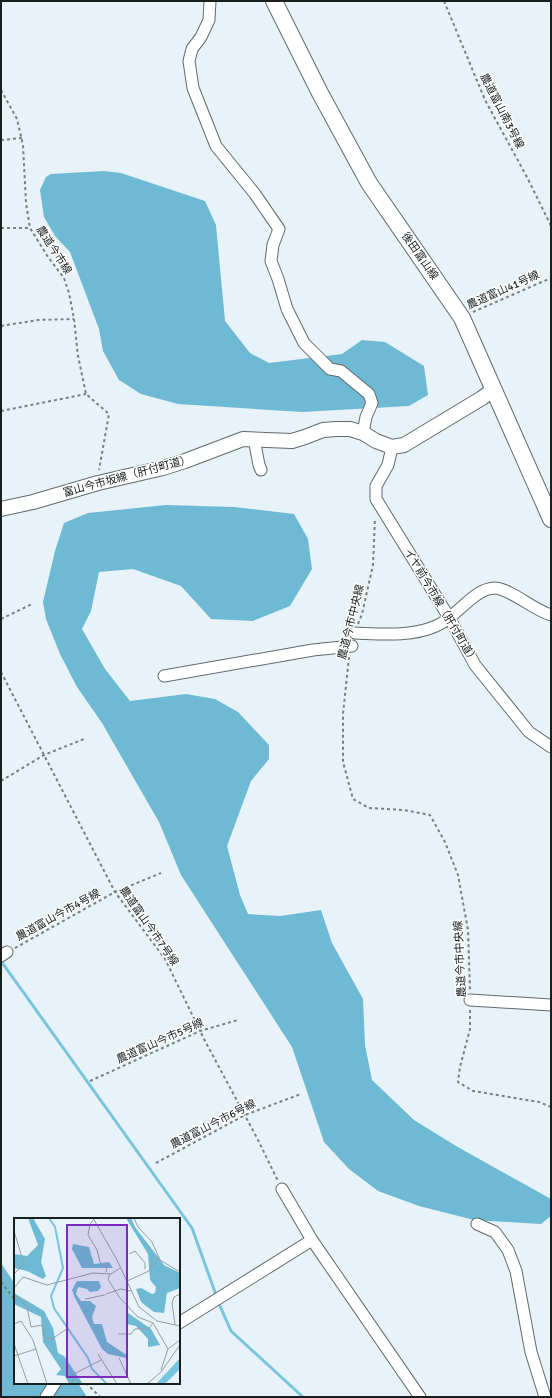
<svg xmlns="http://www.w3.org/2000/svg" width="552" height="1398" font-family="Signika,'Noto Sans JP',sans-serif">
<rect width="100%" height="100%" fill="#e7f3f8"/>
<path fill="#6eb9d3" d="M 104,171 L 121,173 L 205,201 L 216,225 L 225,321 L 250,353 L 269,363 L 342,354 L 362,340 L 385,342 L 424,366 L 428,395 L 409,406 L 302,412 L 178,404 L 141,394 L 119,380 L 103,351 L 99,329 L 70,252 L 55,236 L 44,217 L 40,190 L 46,177 L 51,174 Z
M 166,505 L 234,507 L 294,514 L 308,539 L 312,569 L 290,606 L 253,621 L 211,619 L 181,586 L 133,569 L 99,572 L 91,611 L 82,629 L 105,669 L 130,701 L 186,694 L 215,699 L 238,712 L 269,745 L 269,759 L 251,781 L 227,846 L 240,895 L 248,914 L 280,916 L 321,910 L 332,943 L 363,999 L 365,1045 L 372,1080 L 414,1120 L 456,1146 L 551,1199 L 551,1216 L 541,1224 L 474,1220 L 419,1206 L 378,1191 L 349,1169 L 324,1142 L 292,1047 L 181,875 L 159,822 L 102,723 L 77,687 L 60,654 L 46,619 L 43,602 L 55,551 L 64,523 L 88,513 Z
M 1,1263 L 15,1284 L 15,1383 L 78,1383 L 87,1397 L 1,1397 Z"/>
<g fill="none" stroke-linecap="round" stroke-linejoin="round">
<path stroke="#79c4de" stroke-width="3" d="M 1,961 L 192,1228 L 220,1306 L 231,1331 L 303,1397"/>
<g stroke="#5f6a6e" stroke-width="13">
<path id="minor" d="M 210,1 L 209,20 L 201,37 L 192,49 L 189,61 L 193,88 L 216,146 L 255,194 L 279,229 L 273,245 L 271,261 L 278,279 L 287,309 L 304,343 L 330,369 L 341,371 L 369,394 L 372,403 L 366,417 L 363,433
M 254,439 L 259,465 L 261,470
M 392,447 L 388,465 L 376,486 L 376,499 L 450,619 L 475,665 L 529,732 L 551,747
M 355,633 C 382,634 411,637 436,626 C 456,618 473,589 494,588 C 510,588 533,610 551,615
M 164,676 L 313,650 L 352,646
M 1,956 L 7,952
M 470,1000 L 551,1005
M 282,1189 L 312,1240 L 420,1397
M 477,1224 L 495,1232 L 508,1250 L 516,1271 L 531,1352 L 545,1397
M 179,1323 L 312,1240
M 46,1397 L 55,1383"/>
</g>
<g stroke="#5f6a6e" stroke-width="16">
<path id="tertiary" d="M 1,509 L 33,502 L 98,483 L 163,468 L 185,461 L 243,439 L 292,441 L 305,437 L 323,430 L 336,429 L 350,429 L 363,433 L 376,441 L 392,447 L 404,445 L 482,398 L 494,389"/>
</g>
<g stroke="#5f6a6e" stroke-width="18">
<path id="secondary" d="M 274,1 L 320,93 L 369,183 L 462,318 L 551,519"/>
</g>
<path stroke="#777f82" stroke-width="2" stroke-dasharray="3 3" stroke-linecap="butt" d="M 444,1 L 485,100 L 528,179 L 551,226
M 1,90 L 17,119 L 23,145 L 26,203 L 30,228 L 48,257 L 64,278 L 69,293 L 74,319 L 78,356 L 86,394 L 109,414 L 99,470
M 1,140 L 22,138
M 1,228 L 30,228
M 473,312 L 551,278
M 1,326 L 38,320 L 74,319
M 1,411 L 86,394
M 1,619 L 32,604
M 358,624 L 362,614 L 373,565 L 375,518
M 349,657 L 343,714 L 343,762 L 353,799 L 369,808 L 404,810 L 430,815 L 445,842 L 458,875 L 468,930 L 470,990
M 1,672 L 115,892 L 165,959 L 204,1039 L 257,1138 L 278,1181
M 1,781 L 44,755 L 84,739
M 15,948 L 115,892 L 161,873
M 470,1010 L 470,1029 L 460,1067 L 458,1082 L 473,1091 L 539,1102 L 551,1107
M 90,1081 L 200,1031 L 238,1020
M 156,1163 L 245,1115 L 301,1094
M 1,1282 L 15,1300
M 86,1383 L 100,1397"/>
<use href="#minor" stroke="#fff" stroke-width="11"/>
<use href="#tertiary" stroke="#fff" stroke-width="14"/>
<use href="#secondary" stroke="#fff" stroke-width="16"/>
</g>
<g text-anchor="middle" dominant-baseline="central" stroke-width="3" stroke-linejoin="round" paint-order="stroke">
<g font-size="11" fill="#191e1f" stroke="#fefefe">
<text transform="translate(502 111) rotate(63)">農道富山南3号線</text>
<text transform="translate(54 250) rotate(57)">農道今市線</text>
<text transform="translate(420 256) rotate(55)">後田富山線</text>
<text transform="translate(503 290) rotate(-24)">農道富山41号線</text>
<text transform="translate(127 476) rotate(-15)">富山今市坂線（肝付町道）</text>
<text transform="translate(441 606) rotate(59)">イヤ前今市線（肝付町道）</text>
<text transform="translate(351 622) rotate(-76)">農道今市中央線</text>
<text transform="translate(58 915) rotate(-29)">農道富山今市4号線</text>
<text transform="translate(149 926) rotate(55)">農道富山今市7号線</text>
<text transform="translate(460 959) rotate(-93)">農道今市中央線</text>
<text transform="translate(160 1041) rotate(-24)">農道富山今市5号線</text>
<text transform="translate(213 1124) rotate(-27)">農道富山今市6号線</text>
</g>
</g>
<g transform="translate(14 1218)">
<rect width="166" height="166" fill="#e7f3f8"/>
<path d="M 14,0 L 19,0 L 31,21 L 27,44 L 32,58 L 29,61 L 13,53 L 0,50 L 0,36 L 13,38 L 24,27 ZM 112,0 L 117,0 L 121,9 L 150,47 L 166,55 L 166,70 L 153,75 L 150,95 L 140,94 L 127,84 L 122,71 L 127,70 L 138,76 L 141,75 L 142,69 L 136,62 L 134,36 ZM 59,26 L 75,29 L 80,46 L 95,44 L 99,50 L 68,50 L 58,31 ZM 63,63 L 85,63 L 87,69 L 84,73 L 76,74 L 73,71 L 64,69 L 62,76 L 67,83 L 76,83 L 82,88 L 78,99 L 80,106 L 88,106 L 93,124 L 114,138 L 112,140 L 94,136 L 88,131 L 60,78 L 58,72 ZM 0,75 L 30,93 L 39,110 L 44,135 L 50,138 L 69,166 L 55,166 L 51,158 L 42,157 L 47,151 L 29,124 L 27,99 L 0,86 ZM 114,95 L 137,111 L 146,127 L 134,129 L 134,121 L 122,108 L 113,106 Z" fill="#6eb9d3"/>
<path d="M 166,140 L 166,151 L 151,166 L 142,166 Z" fill="#79c4de"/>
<path fill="none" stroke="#79c4de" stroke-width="2" d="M 35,0 L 41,9 L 49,50 L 37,78 L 40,90 L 74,140 L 78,151 L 93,166"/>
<path fill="none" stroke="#959ea1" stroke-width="1" d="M 79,0 L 103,42 L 125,89 L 143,103 L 166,108M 120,0 L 124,9 L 138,24 L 146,42 L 166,54M 80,1 L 76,6 L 74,17 L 83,32 L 86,44 L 93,50 L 92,54M 0,13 L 10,46 L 0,56M 115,36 L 121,33 L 131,45 L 131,51M 96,56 L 94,61 L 105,79 L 124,99 L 139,105 L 154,131M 113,63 L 135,53 L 145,38M 0,70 L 9,59 L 33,67 L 79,55 L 97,56 L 106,50M 0,76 L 13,89 L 17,109 L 28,107 L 31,120 L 38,121 L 54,110M 92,76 L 107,71 L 117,73M 71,81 L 91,77M 0,106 L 7,103 L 19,122 L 33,166M 161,107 L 158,85 L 160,79 L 166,76M 104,116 L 117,116 L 121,111 L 135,110 L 139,105M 0,126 L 14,166M 84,136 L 103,166M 0,138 L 22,131M 105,140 L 117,166M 147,152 L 154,131 L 166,122M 58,166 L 60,156 L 87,142M 133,166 L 147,154 L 166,127"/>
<path fill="#7b2cbf" fill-opacity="0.15" stroke="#7b2cbf" stroke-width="2" d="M 53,7 L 113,7 L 113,159 L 53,159 Z"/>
<rect width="166" height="166" fill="none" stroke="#191e1f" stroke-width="2"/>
</g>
<rect width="552" height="1398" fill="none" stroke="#191e1f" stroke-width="4"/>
</svg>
